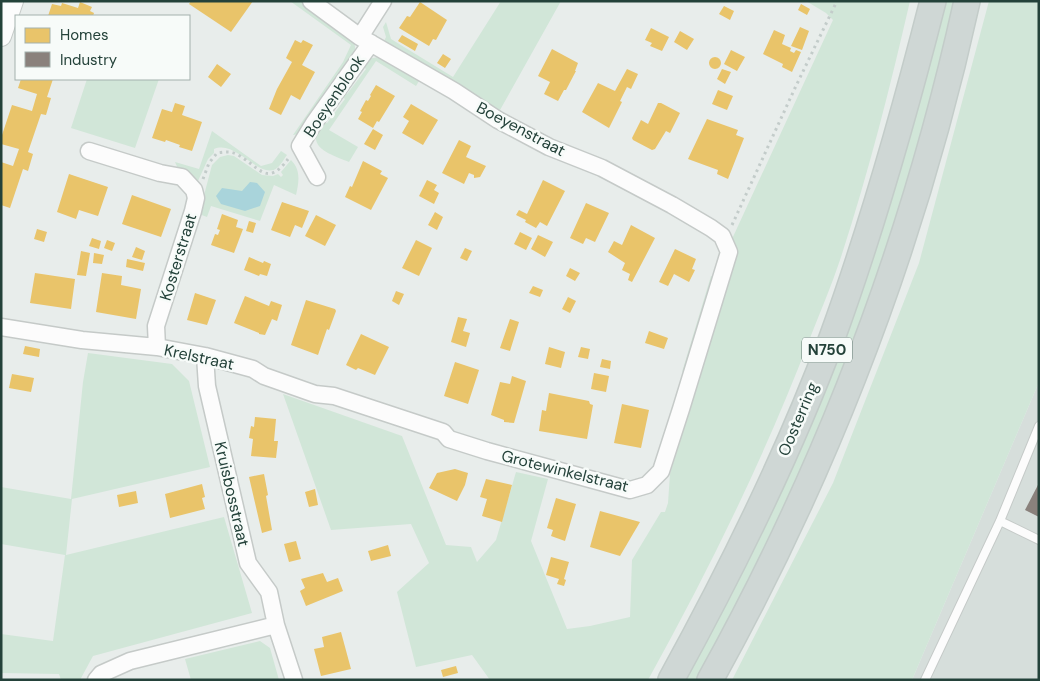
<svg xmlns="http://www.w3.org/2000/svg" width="1040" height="681" font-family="'DM Sans',sans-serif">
<rect width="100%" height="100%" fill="#e8edeb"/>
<path fill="#d6dedb" d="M 1039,382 L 1039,680 L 912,680 Z"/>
<path fill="#d1e6d8" d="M 290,1 L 303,1 L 350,35 L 355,46 L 355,52 L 299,134 L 293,135 L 343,62 L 351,45 Z
M 501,1 L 561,1 L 500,110 L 451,84 L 384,41 L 386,37 L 383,27 L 386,22 L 391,39 L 453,77 Z
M 806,1 L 910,1 C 890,88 868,175 840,260 C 831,287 820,312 810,338 C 764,458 710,568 648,680 L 490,680 L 472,655 L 416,667 L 397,592 L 429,563 L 411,524 L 331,530 L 283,394 L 402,436 L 446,545 L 471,547 L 477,562 L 496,540 L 516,472 L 548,479 L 531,541 L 567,629 L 590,626 L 630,617 L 632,560 L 661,512 L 665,512 L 668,503 L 670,474 L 703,361 L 735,261 L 732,239 L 833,20 L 826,13 Z
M 942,1 L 957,1 L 946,50 L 887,251 L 809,462 L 699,680 L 684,680 L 761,529 Z
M 989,1 L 1039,1 L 1039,382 L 912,680 L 732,680 L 833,483 L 919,263 Z
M 378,57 L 413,73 L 416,79 L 419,81 L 416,86 L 376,61 L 329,130 L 358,147 L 349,162 C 338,157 314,151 316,136 C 316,131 321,126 323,122 L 327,123 L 345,99 L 341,96 L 344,92 L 347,94 L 366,69 L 361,65 L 368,59 Z
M 87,79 L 159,79 L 135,148 L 71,128 Z
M 212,131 L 261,166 L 272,163 L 281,151 L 287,155 C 284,159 281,165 277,168 C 260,181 236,139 214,149 L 214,153 L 208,159 L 198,181 L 179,171 L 175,162 L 199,169 Z
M 228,155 L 234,156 L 262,175 L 273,176 L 278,174 L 281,177 L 283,175 L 281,172 L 291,160 C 301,170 299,182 296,195 L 274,185 L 260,221 L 211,206 L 207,217 L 199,214 L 212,165 L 220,157 Z
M 711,276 L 716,279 L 688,367 L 682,372 Z
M 88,353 L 172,364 L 189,381 L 210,467 L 72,499 L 66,555 L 224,517 L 252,613 L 93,656 L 80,680 L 61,680 L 59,674 L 1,673 L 1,634 L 53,641 L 65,555 L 1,544 L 1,487 L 71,499 L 83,382 Z
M 260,641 L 270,648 L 279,680 L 191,680 L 185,659 Z"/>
<path fill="#a9d4db" d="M 250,182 L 257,183 L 265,192 L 260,206 L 245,211 L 221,204 L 216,196 L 222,188 L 242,191 Z"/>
<path fill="#e9c46a" d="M 191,1 L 253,1 L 231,32 L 189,4 Z
M 80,2 L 92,7 L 90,11 L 94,13 L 93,16 L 48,16 L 52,4 L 61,6 L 62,3 L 78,8 Z
M 420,2 L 447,20 L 436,40 L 433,39 L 429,46 L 399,28 L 407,16 L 410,17 Z
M 801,4 L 810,9 L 807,15 L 798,10 Z
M 724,6 L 734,11 L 730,20 L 719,14 Z
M 800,27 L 809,31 L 802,50 L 791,46 Z
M 651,28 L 669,37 L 662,51 L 650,46 L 652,43 L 645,40 Z
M 774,30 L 785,35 L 782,44 L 791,48 L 790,51 L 794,53 L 796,50 L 801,52 L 792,72 L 782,67 L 783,64 L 763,54 Z
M 680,31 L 694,39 L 687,50 L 674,42 Z
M 402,35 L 418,44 L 415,51 L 398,41 Z
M 295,40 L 301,43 L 303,40 L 313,45 L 302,65 L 315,72 L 300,100 L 291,95 L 281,115 L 269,109 L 277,89 L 292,62 L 286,58 Z
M 552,49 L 578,63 L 575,71 L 576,71 L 566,90 L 564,90 L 558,101 L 544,94 L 550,82 L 538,76 Z
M 731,50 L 745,57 L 737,71 L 724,64 Z
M 443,54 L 451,59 L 445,68 L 437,63 Z
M709 63a6 6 0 1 1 12 0a6 6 0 1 1-12 0Z
M 217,64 L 231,74 L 221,87 L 208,77 Z
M 627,69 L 638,74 L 631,89 L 627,87 L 620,101 L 622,102 L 609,128 L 582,112 L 598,83 L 615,91 Z
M 722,69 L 731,72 L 725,84 L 717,79 Z
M 21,79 L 53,79 L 47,97 L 51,98 L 46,115 L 41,114 L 28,152 L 33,154 L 28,171 L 23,169 L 10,208 L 1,205 L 1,162 L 13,166 L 19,149 L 1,144 L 1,138 L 12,105 L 32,111 L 37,94 L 18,88 Z
M 376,85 L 395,96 L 379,122 L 377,121 L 373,128 L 358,119 L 362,112 L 360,111 L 366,100 L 368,101 L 371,96 L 370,95 Z
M 718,90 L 733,96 L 727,110 L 712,104 Z
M 175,103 L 185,106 L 182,115 L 202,122 L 192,151 L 179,147 L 180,145 L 166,140 L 165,142 L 152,138 L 162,109 L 172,112 Z
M 658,103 L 661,103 L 680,113 L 670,133 L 666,131 L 655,149 L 652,150 L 633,140 L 632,138 L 641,120 L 648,124 Z
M 411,104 L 438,120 L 423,145 L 402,133 L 409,121 L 403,117 Z
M 707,119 L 738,130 L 736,135 L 744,138 L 728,179 L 717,174 L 718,170 L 688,159 Z
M 373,129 L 383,135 L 375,150 L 364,144 Z
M 459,140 L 471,146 L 466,157 L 486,166 L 480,177 L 474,178 L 474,175 L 469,173 L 464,184 L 442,173 Z
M 363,161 L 382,171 L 380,174 L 388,178 L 371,210 L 345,197 L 350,186 L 352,187 Z
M 69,174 L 108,187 L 98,216 L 79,210 L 76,219 L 57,212 Z
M 427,180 L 437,185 L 434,190 L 439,193 L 434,204 L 419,196 Z
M 543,180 L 565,191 L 547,226 L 540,222 L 536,228 L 525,222 L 526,220 L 516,215 L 519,210 L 527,214 Z
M 132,195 L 171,209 L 161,237 L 122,224 Z
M 282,202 L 309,211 L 302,228 L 295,225 L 290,237 L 271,230 Z
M 586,203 L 609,213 L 595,242 L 586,238 L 583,244 L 570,238 Z
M 435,212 L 443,217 L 437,230 L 428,225 Z
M 222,214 L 238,220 L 236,227 L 243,229 L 234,253 L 211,245 L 215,234 L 218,235 L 220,230 L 217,229 Z
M 316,215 L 336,225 L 325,246 L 305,236 Z
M 249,221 L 256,223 L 253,233 L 246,231 Z
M 631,225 L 655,238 L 632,282 L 628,280 L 630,274 L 622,270 L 625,263 L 608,252 L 614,241 L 622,245 Z
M 37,229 L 47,232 L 44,242 L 34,239 Z
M 520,232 L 532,238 L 526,250 L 514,244 Z
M 538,235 L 553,242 L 545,257 L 531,249 Z
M 92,238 L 101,241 L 99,249 L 89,246 Z
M 107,240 L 115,243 L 112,251 L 104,248 Z
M 416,240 L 432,248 L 419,276 L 402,268 Z
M 136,247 L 145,251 L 142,260 L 132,257 Z
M 465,248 L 472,251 L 467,261 L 460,258 Z
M 675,249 L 696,259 L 692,269 L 695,270 L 689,282 L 674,274 L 668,286 L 659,282 Z
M 81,251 L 90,253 L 86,276 L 77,275 Z
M 94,253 L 104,255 L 102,264 L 93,263 Z
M 249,257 L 263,263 L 264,261 L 271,264 L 267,276 L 260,274 L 259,276 L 244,270 Z
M 127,259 L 145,263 L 143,271 L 126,267 Z
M 570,268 L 580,273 L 575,281 L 566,276 Z
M 35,273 L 75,279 L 71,309 L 30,303 Z
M 102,273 L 122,276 L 121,285 L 141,289 L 136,319 L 96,312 Z
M 533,286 L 543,290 L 540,297 L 529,293 Z
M 396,291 L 404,294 L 399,305 L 392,301 Z
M 195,293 L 216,300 L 207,325 L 187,320 Z
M 245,296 L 269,306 L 271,301 L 282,305 L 277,321 L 272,319 L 265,335 L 259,334 L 259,333 L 234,323 Z
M 568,297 L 576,301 L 570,313 L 562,309 Z
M 306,300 L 335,309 L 336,311 L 329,330 L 327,329 L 318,355 L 291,345 Z
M 458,317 L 467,319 L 463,331 L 470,333 L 466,347 L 451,342 Z
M 510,319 L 519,322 L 510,351 L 500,348 Z
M 649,331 L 668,338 L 664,349 L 645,343 Z
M 361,334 L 389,347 L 375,375 L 358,368 L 356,370 L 346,365 Z
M 25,346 L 40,349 L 39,357 L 23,354 Z
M 549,347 L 565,352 L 561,368 L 545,364 Z
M 581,347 L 590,349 L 588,359 L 578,357 Z
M 602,359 L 611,361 L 610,369 L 600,367 Z
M 455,362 L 479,370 L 468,404 L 444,396 Z
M 594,373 L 609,376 L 606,392 L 591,389 Z
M 12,374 L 34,378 L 31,392 L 9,388 Z
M 512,376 L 526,381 L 514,423 L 504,422 L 504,420 L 491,415 L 500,382 L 510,384 Z
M 549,393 L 589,401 L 590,404 L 593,405 L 587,439 L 539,431 L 542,410 L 546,411 Z
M 622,404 L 649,410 L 641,448 L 614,443 Z
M 255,417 L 276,419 L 274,441 L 278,441 L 276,458 L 251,456 L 253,439 L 249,438 L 251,426 L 254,427 Z
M 455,469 L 468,473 L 465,485 L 457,501 L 429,488 L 437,473 Z
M 264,474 L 268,495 L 266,496 L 272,530 L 262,533 L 249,477 Z
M 486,479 L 512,485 L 502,522 L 482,516 L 487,499 L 480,497 Z
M 202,484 L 205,497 L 202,498 L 205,509 L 170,518 L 165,494 Z
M 315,489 L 318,505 L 309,507 L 305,492 Z
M 136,491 L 138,503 L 119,507 L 117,495 Z
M 556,498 L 576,504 L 565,541 L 551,536 L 553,530 L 547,528 Z
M 600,511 L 640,522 L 620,556 L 590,547 Z
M 296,541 L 301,559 L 289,562 L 284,544 Z
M 388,545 L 391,556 L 371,561 L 368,551 Z
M 551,557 L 569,562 L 564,579 L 566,580 L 564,586 L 557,584 L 559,579 L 546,575 Z
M 323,573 L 327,582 L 338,578 L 343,591 L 306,606 L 300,591 L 305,588 L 301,579 Z
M 341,632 L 351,669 L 321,676 L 314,649 L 324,647 L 322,637 Z
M 456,666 L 458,673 L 443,677 L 441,670 Z"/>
<path fill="#8a817c" d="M 1039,483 L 1039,517 L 1025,510 Z"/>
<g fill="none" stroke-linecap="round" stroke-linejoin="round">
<g stroke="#c5cac8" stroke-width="10">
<path id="service" d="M 1000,521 L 1039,540
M 925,680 L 1000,521 L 1039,426"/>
</g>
<g stroke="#c5cac8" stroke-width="19">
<path id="minor" d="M 360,37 L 383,1
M 89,151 L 160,173 L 182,177 L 194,190 L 196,198 L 193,211 L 156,326 L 157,347
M 317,177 L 300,146 L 314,123 L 371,43
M 1,327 L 82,340 L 157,347 L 205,356 L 253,369 L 264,376 L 315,394 L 334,396 L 443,432 L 449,439 L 487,451 L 630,490 L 647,485 L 661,471 L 681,409 L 729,252 L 722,236 L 711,228 L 672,205 L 602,168 L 549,147 L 498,120 L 454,91 L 360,37 L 311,1
M 205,356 L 207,386 L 248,563 L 269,592 L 276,625 L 294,680
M 96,680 L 101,674 L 130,661 L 276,625"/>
</g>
<g stroke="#c5cac8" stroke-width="22">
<path id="tertiary" d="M 1,36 L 13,1"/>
</g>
<g stroke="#c3ccc9" stroke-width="28">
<path id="primary" d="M 671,680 C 732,569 788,456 832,338 C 872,228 904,115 933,1
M 710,680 C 828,468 915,238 967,1"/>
</g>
<path stroke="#c3ccca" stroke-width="3" stroke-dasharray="2.5 4" stroke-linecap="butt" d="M 203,179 L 209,163 L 217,153 C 224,152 230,151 236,154 C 259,165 266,189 288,159
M 732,225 L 795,88 L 837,1"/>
<use href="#service" stroke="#fcfcfc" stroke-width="8"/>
<use href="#minor" stroke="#fcfcfc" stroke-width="16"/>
<use href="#tertiary" stroke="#fcfcfc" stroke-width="20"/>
<use href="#primary" stroke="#cfd7d5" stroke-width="25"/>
</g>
<g text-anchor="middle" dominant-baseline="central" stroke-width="5" stroke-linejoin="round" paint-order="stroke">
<rect fill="#f7fbf9" stroke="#637a73" stroke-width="1" x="802" y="337.5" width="50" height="25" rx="4"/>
<g font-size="15" font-weight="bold" fill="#24423a">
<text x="827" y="350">N750</text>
</g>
<g font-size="16" fill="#24423a" stroke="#f7fbf9">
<text transform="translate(334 96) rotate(-56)">Boeyenblook</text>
<text transform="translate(521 129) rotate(28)">Boeyenstraat</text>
<text transform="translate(178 257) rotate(-73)">Kosterstraat</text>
<text transform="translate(199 357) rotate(12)">Krelstraat</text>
<text transform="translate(798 419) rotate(-67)">Oosterring</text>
<text transform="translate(565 471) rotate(14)">Grotewinkelstraat</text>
<text transform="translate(232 494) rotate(77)">Kruisbosstraat</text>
</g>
</g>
<rect width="1040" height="681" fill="none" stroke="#24423a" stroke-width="5"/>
<rect x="15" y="15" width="175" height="65" fill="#f7fbf9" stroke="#a3b1ad"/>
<rect x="25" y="28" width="25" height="15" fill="#e9c46a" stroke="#a3b1ad"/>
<text x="60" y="40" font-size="15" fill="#24423a">Homes</text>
<rect x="25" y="52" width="25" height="15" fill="#8a817c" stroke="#a3b1ad"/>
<text x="60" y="65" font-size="15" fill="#24423a">Industry</text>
</svg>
